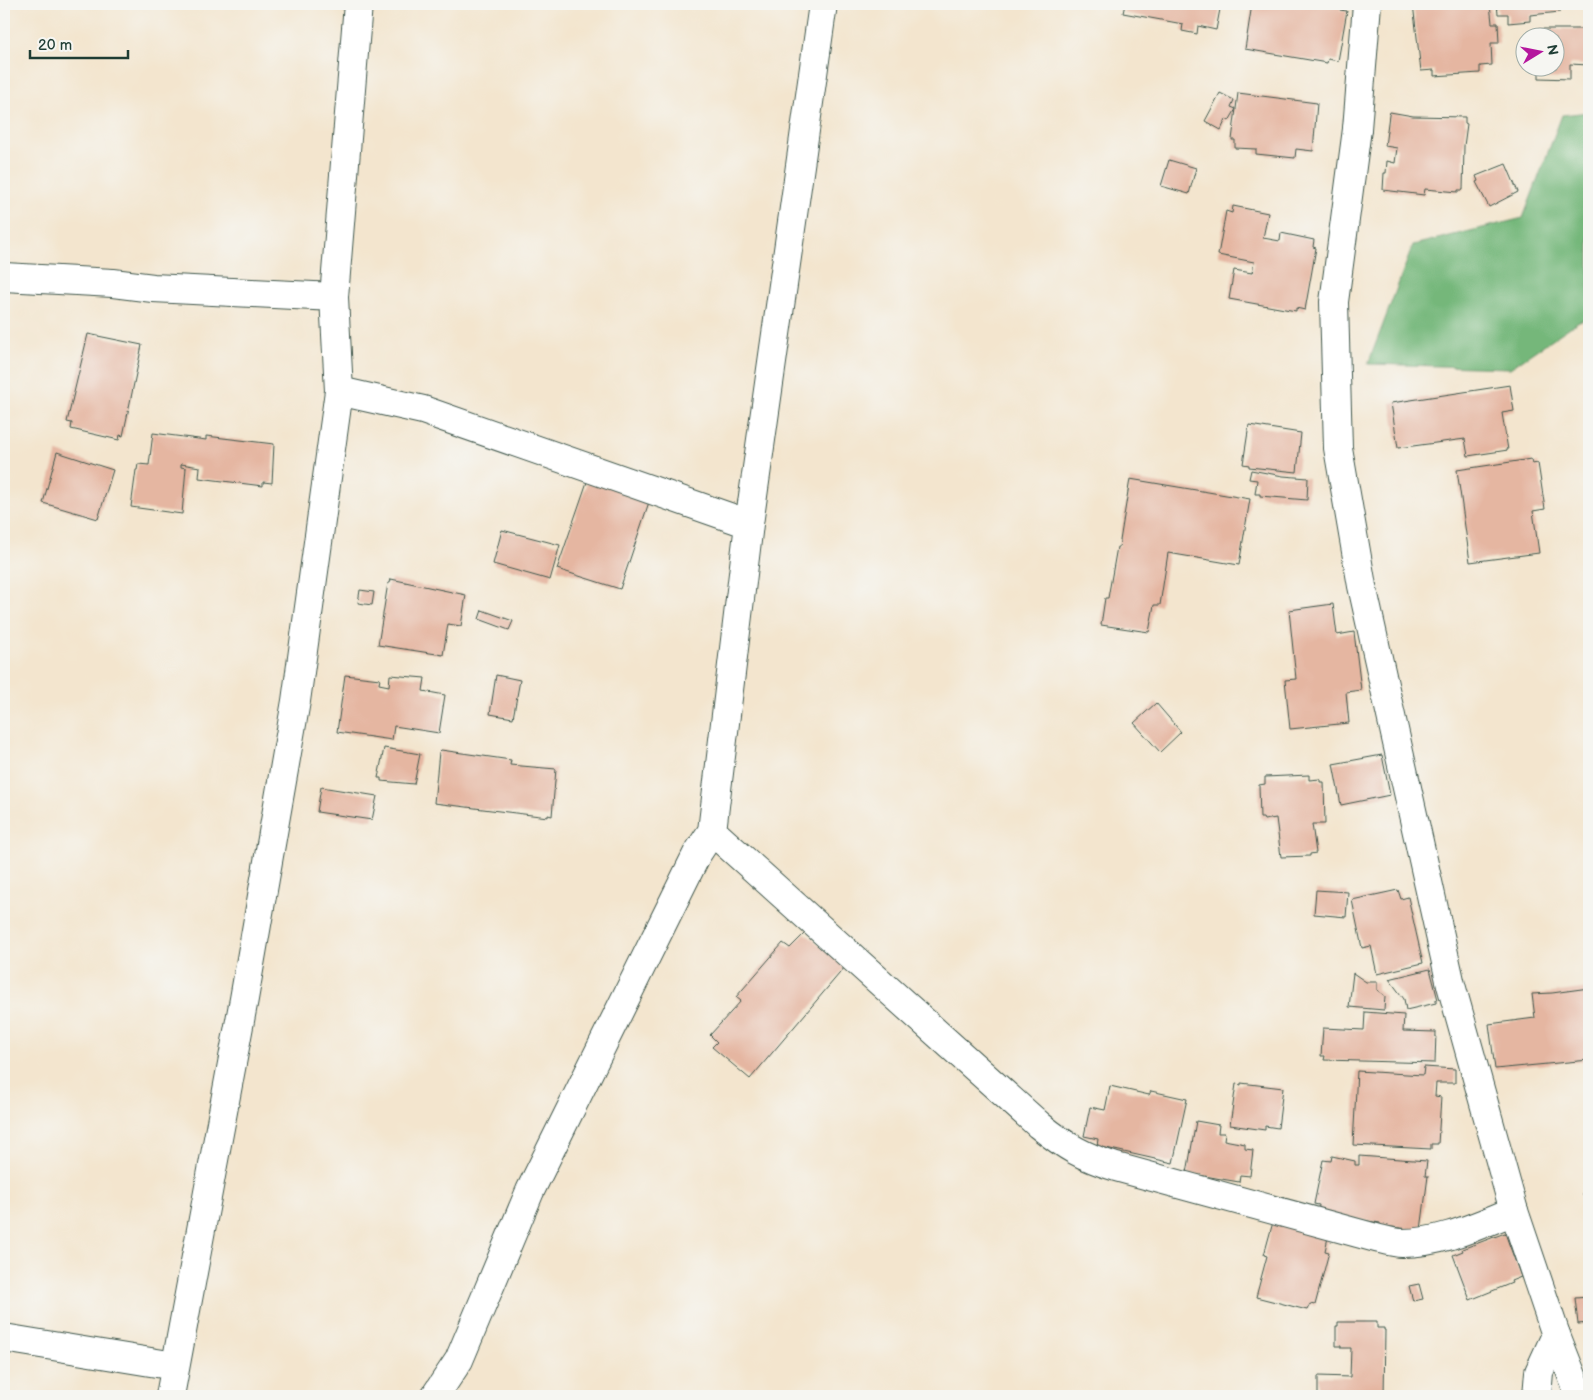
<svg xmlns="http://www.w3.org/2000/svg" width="1593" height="1400" font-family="'Balsamiq Sans',sans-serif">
<rect width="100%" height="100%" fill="#f6f6f2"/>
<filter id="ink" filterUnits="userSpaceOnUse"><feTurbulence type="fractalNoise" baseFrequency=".02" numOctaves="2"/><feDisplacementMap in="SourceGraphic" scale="10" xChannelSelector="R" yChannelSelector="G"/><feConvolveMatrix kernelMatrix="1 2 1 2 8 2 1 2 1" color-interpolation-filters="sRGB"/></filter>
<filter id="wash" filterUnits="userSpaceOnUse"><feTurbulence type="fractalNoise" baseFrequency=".0096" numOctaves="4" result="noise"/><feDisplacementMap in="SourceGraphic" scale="20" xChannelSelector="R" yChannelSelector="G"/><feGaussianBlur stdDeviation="1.12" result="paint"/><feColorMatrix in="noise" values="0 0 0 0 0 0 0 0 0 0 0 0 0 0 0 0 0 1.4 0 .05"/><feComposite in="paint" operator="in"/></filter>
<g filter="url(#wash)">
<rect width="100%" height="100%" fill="#f3e5ce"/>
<path fill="#74b77a" stroke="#4a7a57" d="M 1589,112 L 1589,318 L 1579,321 L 1510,368 L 1368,364 L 1413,245 L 1523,218 L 1562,115 Z"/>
<g id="blocks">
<path fill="#e5b6a1" d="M 1125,4 L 1221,4 L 1216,30 L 1198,26 L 1197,34 L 1182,31 L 1183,24 L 1123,13 Z
M 1252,4 L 1323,4 L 1341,7 L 1340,10 L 1347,11 L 1338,61 L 1328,59 L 1327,63 L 1245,49 Z
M 1413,4 L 1490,4 L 1492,23 L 1498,23 L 1499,43 L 1491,43 L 1492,65 L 1480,66 L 1480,73 L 1434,76 L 1434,70 L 1421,71 Z
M 1497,4 L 1559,4 L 1560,11 L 1560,12 L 1530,15 L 1530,21 L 1508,23 L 1508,14 L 1498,14 Z
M 1539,29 L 1589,29 L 1589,65 L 1570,64 L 1570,79 L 1539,78 L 1539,68 L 1556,68 L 1556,38 L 1538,38 Z
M 1220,93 L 1234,100 L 1231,107 L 1236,109 L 1229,121 L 1226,119 L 1221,130 L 1205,121 Z
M 1238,93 L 1317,103 L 1313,151 L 1296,149 L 1295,158 L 1256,154 L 1256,149 L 1235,148 L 1235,140 L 1232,140 Z
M 1390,112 L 1413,116 L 1465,117 L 1465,123 L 1467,124 L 1464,146 L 1463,190 L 1458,190 L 1458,192 L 1425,189 L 1424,195 L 1383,190 L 1384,173 L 1386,173 L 1387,161 L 1395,163 L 1397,148 L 1385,146 L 1389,115 Z
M 1169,160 L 1196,168 L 1189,194 L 1161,186 Z
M 1506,164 L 1518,192 L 1489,207 L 1476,182 L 1478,181 L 1476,176 Z
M 1233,206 L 1268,213 L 1263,238 L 1280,241 L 1281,233 L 1314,240 L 1313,247 L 1316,248 L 1305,310 L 1296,308 L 1296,311 L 1229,299 L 1234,270 L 1252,273 L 1254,262 L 1218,255 L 1226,211 L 1232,213 Z
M 88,334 L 142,345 L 123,436 L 120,435 L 119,440 L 71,429 L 72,423 L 67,422 Z
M 1510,385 L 1514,411 L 1502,413 L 1508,450 L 1468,456 L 1465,439 L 1398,448 L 1391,403 Z
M 1249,425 L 1301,433 L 1297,472 L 1249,467 L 1249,465 L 1243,464 Z
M 153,433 L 206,440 L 206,436 L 274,444 L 272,483 L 263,482 L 263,486 L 199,478 L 200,467 L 181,464 L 181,467 L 186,468 L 182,514 L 131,507 L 136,470 L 137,470 L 138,464 L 149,465 Z
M 57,452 L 113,470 L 98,519 L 43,503 Z
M 1531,459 L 1532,464 L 1538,463 L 1545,509 L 1533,511 L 1539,553 L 1470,562 L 1457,470 Z
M 1251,470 L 1283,476 L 1308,478 L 1307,500 L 1260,496 L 1260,494 L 1255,494 L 1257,480 L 1249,479 Z
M 588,479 L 650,499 L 620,589 L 557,569 Z
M 1130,479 L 1250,499 L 1239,565 L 1168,553 L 1160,605 L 1154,605 L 1149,632 L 1101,625 L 1105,598 L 1108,598 L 1117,547 L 1119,547 Z
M 502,530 L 560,545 L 550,580 L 493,564 Z
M 391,579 L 466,595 L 461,626 L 448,624 L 443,655 L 378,645 L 388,583 L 390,583 Z
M 360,590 L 374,592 L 372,605 L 358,603 Z
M 1333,604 L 1337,635 L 1354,632 L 1361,690 L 1346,692 L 1349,723 L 1290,729 L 1285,680 L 1296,679 L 1289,610 Z
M 482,610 L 513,621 L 509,630 L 479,619 Z
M 345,675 L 380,679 L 379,684 L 389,686 L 390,675 L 425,678 L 423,691 L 445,695 L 439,733 L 394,726 L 392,740 L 337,732 Z
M 496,675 L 520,680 L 513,718 L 490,714 Z
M 1156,703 L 1181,732 L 1160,752 L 1134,723 Z
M 384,748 L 420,754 L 414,784 L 381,781 L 381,778 L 378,778 Z
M 441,750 L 511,760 L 510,765 L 556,769 L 552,816 L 548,815 L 548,817 L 434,803 L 439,752 Z
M 1382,755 L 1390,795 L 1341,805 L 1333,764 Z
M 1309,775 L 1309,780 L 1320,779 L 1320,782 L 1324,782 L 1325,824 L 1312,824 L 1316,853 L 1310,854 L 1310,856 L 1281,857 L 1276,818 L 1264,820 L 1263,818 L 1260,818 L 1259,785 L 1265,784 L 1265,777 Z
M 321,787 L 377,796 L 372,820 L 317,812 Z
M 1316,890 L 1348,892 L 1346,917 L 1314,914 Z
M 1398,890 L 1401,899 L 1408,897 L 1423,963 L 1377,974 L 1371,946 L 1362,948 L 1352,900 Z
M 805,933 L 845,967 L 750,1079 L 712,1047 L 717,1042 L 710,1035 L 741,1001 L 736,997 L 783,943 L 790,948 Z
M 1430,969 L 1438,1000 L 1436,1000 L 1436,1003 L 1406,1010 L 1404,999 L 1389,979 Z
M 1353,973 L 1366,982 L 1377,982 L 1377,990 L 1385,996 L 1384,1010 L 1349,1007 Z
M 1589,988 L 1589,1060 L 1495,1069 L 1489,1024 L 1535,1018 L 1532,994 L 1552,993 Z
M 1365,1012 L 1404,1015 L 1403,1031 L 1436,1032 L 1435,1063 L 1324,1060 L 1325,1056 L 1321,1056 L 1323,1028 L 1364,1030 Z
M 1424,1067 L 1455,1069 L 1455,1083 L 1436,1083 L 1435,1096 L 1441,1097 L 1438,1144 L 1431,1144 L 1431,1149 L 1353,1145 L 1357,1071 L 1423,1075 Z
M 1241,1083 L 1283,1088 L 1278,1128 L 1265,1126 L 1265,1130 L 1230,1125 L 1236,1084 L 1241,1085 Z
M 1110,1086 L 1149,1095 L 1151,1091 L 1187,1099 L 1173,1163 L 1097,1146 L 1098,1139 L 1084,1136 L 1090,1107 L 1105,1110 Z
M 1196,1121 L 1219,1125 L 1218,1133 L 1225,1133 L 1224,1140 L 1245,1144 L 1245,1149 L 1253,1150 L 1250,1176 L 1240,1175 L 1239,1182 L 1187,1173 Z
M 1332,1156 L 1355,1161 L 1355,1165 L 1359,1165 L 1359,1156 L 1427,1161 L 1425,1176 L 1428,1176 L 1421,1230 L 1380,1226 L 1380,1223 L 1318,1213 L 1319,1205 L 1314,1204 L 1323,1160 L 1331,1161 Z
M 1583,1185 L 1589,1185 L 1589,1196 L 1583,1196 Z
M 1273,1222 L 1328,1237 L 1325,1251 L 1329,1252 L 1315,1305 L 1310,1304 L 1307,1310 L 1256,1297 L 1267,1256 L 1264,1255 Z
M 1505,1233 L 1521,1277 L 1511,1281 L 1512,1283 L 1470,1300 L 1453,1255 L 1463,1251 L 1462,1249 Z
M 1419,1284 L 1423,1299 L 1413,1301 L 1409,1286 Z
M 1589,1297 L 1589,1323 L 1578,1324 L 1575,1298 Z
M 1338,1322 L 1377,1322 L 1377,1328 L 1384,1328 L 1384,1330 L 1385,1330 L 1384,1396 L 1318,1396 L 1318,1376 L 1350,1377 L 1351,1348 L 1341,1348 L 1341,1346 L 1336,1346 L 1336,1326 L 1338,1326 Z"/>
</g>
</g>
<g filter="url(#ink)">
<use href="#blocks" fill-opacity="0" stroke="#3f564b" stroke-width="1"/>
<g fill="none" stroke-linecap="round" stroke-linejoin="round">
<g stroke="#3f564b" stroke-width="30">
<path id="street" d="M 1357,129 L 1367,4
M 4,277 L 113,283 L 153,288 L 334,297
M 339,391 L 423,410 L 749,524
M 712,831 L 1039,1125 C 1066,1147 1084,1157 1116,1167 L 1376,1238 C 1384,1240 1394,1243 1402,1243 C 1442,1243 1478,1225 1514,1211
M 4,1338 L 175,1366
M 435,1396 L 459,1360 L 530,1191 L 697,854 L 712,831 L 749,524 L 823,4
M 1537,1396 L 1539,1372 L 1556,1335"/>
</g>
<g stroke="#3f564b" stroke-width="30">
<path id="secondary" d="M 1357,129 L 1334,302 L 1338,448 L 1362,586 L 1451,985 L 1514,1211 L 1556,1335 L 1580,1396
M 170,1396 L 244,999 L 296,701 L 339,391 L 334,297 L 358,4"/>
</g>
<use href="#street" stroke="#fff" stroke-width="28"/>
<use href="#secondary" stroke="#fff" stroke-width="28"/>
</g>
</g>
<rect width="1593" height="1400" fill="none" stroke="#f6f6f2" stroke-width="20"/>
<g transform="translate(1540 52) rotate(80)"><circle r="24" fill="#f6f6f2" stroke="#a0aca6"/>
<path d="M0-4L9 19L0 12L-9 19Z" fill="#b5179e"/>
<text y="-8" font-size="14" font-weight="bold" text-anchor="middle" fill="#1f3d34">N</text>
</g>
<path d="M30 50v8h98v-8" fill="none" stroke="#1f3d34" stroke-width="2.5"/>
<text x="38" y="50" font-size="15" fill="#1f3d34" stroke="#f6f6f2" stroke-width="4" paint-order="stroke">20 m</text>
</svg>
